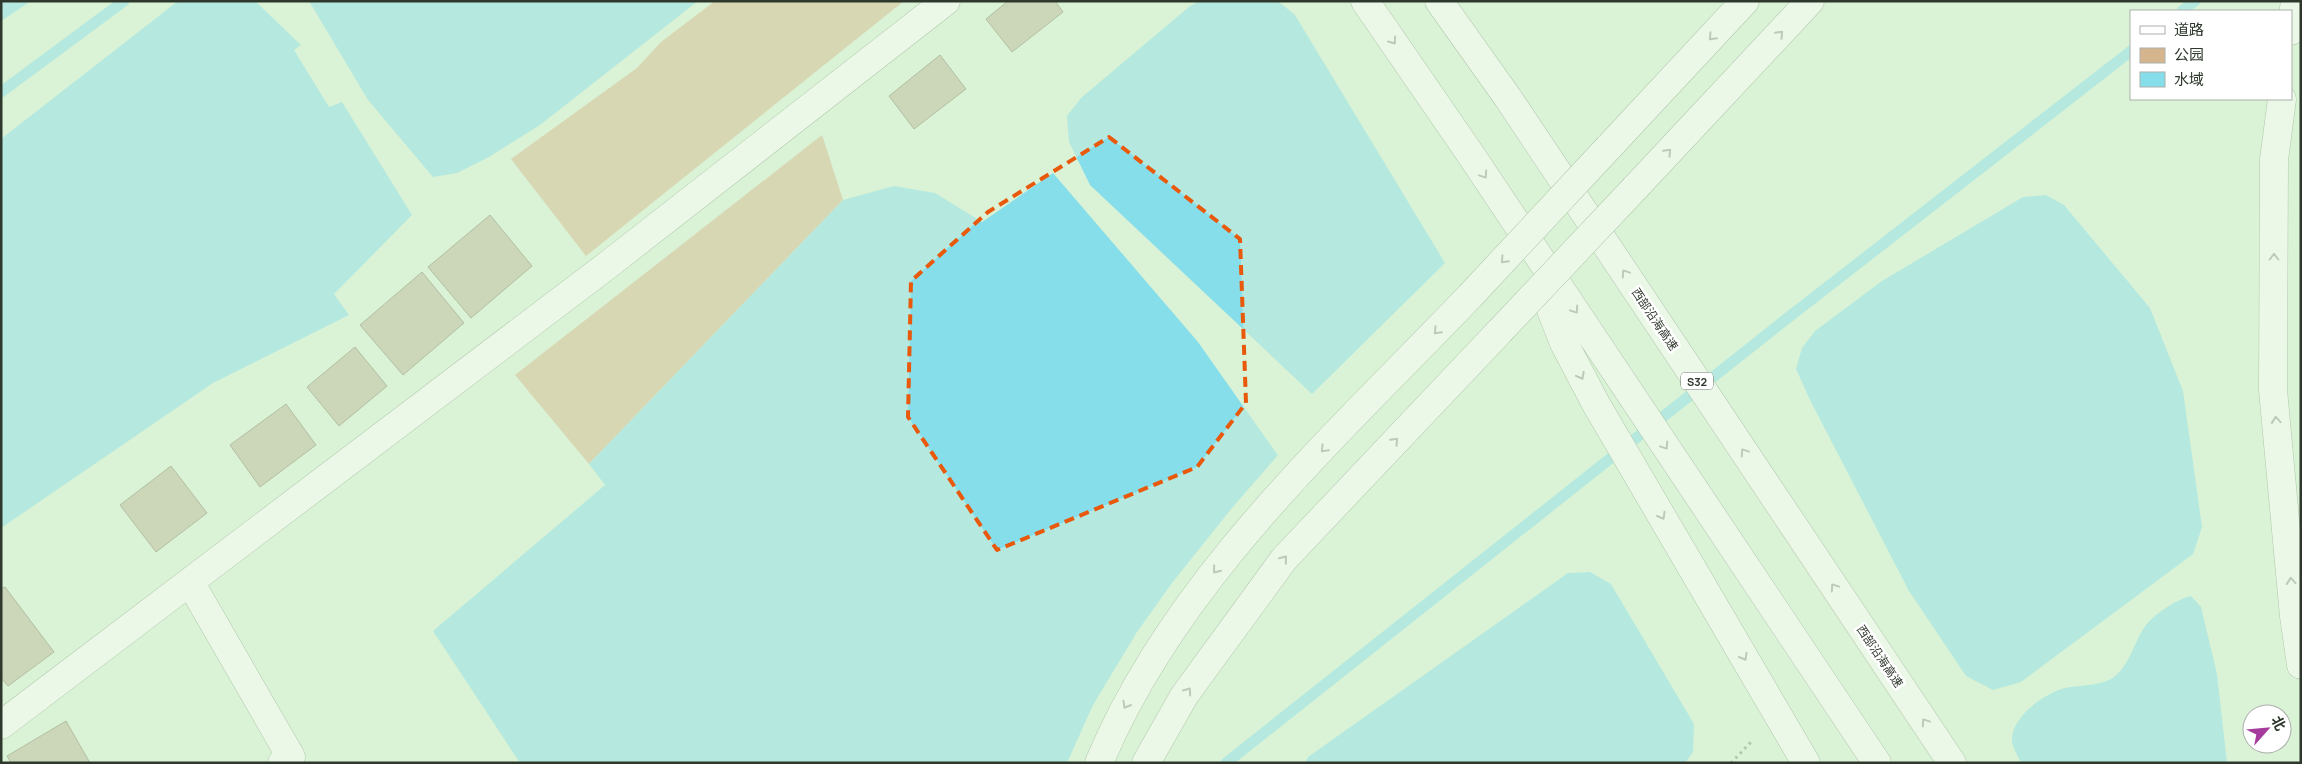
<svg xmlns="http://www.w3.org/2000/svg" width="2302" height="764" font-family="Manrope,'Noto Sans SC',sans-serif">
<rect width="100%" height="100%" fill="#daf2d5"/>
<path fill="#d5b58d" d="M 715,1 L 904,1 L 586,256 L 511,159 L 637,68 L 661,42 Z
M 822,135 L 843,200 L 589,464 L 515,375 Z"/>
<path fill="#87deeb" d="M 1,1 L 31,1 L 1,21 Z
M 178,1 L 255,1 L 301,45 L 294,50 L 329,107 L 342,102 L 412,215 L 334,294 L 349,315 L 213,383 L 1,528 L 1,139 Z
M 309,1 L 698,1 L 540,125 L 489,157 L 457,173 L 433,177 L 368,100 Z
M 1200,1 L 1278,1 L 1295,15 L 1445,263 L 1312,394 L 1090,185 L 1069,142 L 1067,116 L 1081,98 L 1190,6 Z
M 1053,173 L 1198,342 L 1289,471 L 1080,763 L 520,763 L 433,631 L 605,485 L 589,464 L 843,200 L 894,186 L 935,193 L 982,222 Z
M 2046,195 L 2064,205 L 2150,308 L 2183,391 L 2202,527 L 2193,554 L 2021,682 L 1993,690 L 1966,676 L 1909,591 L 1810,400 L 1796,369 L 1802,348 L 1815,331 L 1882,281 L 2023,197 Z
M 1590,572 L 1611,584 L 1694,724 L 1693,752 L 1685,763 L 1305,763 L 1308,757 L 1568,573 Z
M 2191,596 L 2201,607 L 2217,674 L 2227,763 L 2021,763 C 2018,756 2011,745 2012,738 C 2013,716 2045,693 2065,688 C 2080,685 2097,686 2111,679 C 2129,668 2133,644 2144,628 C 2151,616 2177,599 2191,596 Z"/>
<path fill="#daf2d5" d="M 1279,454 L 1291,472 L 1221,633 L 1084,763 L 1067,763 L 1093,705 L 1137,632 L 1172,583 L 1232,508 Z"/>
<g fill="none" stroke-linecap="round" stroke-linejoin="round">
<path stroke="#87deeb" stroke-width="11" d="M 2182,11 L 2195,1
M 1,92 L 124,1
M 1226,763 L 1780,324 L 2131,51"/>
</g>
<path fill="#b8b795" stroke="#818060" d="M 1008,1 L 1055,1 L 1063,12 L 1012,52 L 986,19 Z
M 940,55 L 966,89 L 914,129 L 889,96 Z
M 490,215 L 532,266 L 471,318 L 428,267 Z
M 422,272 L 464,323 L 403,375 L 360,325 Z
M 355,347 L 387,386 L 339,426 L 307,387 Z
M 286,404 L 316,445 L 260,487 L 230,445 Z
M 171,466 L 207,513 L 156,552 L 120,505 Z
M 5,587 L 54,652 L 8,686 L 1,678 L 1,589 Z
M 66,721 L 90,763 L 11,763 L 7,756 Z"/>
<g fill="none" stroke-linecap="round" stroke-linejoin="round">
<g stroke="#7f957a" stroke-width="29">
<path id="street" d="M 190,582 L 291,757 L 282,763
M 1,725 L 609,264 L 946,1"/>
</g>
<g stroke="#7f957a" stroke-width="29">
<path id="highway" d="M 1365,1 L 1471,155 L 1877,763
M 1439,1 L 1508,98 L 1952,763
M 2291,31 L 2295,1
M 2282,99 L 2274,160 L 2273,390 L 2294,616 L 2301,665
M 1608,148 L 1745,1
M 1635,188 L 1810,1
M 1555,281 L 1551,310 L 1564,343 L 1596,404 L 1806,763
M 1099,763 C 1175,580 1335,437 1470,296
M 1146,763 L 1184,696 L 1284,559 L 1500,331"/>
</g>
<path stroke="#80917d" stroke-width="3" stroke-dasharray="2.5 4" stroke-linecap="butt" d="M 1731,763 L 1752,741"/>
<use href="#street" stroke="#fff" stroke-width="28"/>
<use href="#highway" stroke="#fff" stroke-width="28"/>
<g stroke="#7f957a" stroke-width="29" stroke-linecap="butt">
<path id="highway-bridge" d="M 1470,296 L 1608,148
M 1500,331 L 1635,188"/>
</g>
<use href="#highway-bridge" stroke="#fff" stroke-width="28"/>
</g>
<defs><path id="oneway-chevron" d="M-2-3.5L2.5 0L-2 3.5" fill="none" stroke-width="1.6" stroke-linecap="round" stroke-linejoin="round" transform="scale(1.25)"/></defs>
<g stroke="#969c96">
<use href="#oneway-chevron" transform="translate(1780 34) rotate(-47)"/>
<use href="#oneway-chevron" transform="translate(1712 37) rotate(133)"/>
<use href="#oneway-chevron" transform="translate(1393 41) rotate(55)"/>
<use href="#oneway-chevron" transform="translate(1668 152) rotate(-47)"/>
<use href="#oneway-chevron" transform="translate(1484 175) rotate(56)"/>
<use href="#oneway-chevron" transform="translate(2274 257) rotate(-90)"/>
<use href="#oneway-chevron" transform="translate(1504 260) rotate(133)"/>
<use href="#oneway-chevron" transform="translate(1625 273) rotate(-124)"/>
<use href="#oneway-chevron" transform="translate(1575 310) rotate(56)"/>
<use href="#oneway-chevron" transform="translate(1437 331) rotate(134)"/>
<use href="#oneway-chevron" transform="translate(1581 376) rotate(62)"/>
<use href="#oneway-chevron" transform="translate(2276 420) rotate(-95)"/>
<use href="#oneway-chevron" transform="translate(1395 441) rotate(-47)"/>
<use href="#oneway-chevron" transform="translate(1665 446) rotate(56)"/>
<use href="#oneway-chevron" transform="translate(1324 449) rotate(134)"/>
<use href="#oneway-chevron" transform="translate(1744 452) rotate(-124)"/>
<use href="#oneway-chevron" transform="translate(1662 516) rotate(60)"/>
<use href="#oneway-chevron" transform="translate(1284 559) rotate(-51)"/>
<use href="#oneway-chevron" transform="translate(1216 570) rotate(129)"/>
<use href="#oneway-chevron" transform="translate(2291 581) rotate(-95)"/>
<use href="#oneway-chevron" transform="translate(1834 587) rotate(-124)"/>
<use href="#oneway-chevron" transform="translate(1744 657) rotate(60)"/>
<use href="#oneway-chevron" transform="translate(1188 691) rotate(-55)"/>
<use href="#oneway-chevron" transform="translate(1126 705) rotate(120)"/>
<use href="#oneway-chevron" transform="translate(1925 722) rotate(-124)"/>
</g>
<path d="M0 0H2302V764H0ZM 1109,137 L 1240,239 L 1246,403 L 1197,467 L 997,550 L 908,417 L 911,281 L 988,212 Z" fill="#daf2d5" fill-opacity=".55" fill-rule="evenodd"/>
<path fill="none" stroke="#e8590c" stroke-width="4" stroke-dasharray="10 6" stroke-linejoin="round" d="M 1109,137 L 1240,239 L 1246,403 L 1197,467 L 997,550 L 908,417 L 911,281 L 988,212 Z"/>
<g text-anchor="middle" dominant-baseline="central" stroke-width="5" stroke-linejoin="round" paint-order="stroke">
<rect fill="#fff" stroke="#6d746b" stroke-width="1" x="1681" y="372.5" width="32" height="17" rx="4"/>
<g font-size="11" font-weight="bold" fill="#2e382c">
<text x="1697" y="381">S32</text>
</g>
<g font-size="12" fill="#2e382c" stroke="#fff">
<text transform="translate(1655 319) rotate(56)">西部沿海高速</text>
<text transform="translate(1880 656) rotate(56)">西部沿海高速</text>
</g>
</g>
<rect width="2302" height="764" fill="none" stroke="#2e382c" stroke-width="5"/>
<rect x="2130" y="10" width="162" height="90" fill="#ffffff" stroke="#abafab"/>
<rect x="2140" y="26" width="25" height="8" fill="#ffffff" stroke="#abafab"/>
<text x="2174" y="35" font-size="15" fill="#2e382c">道路</text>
<rect x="2140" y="48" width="25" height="15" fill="#d5b58d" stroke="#abafab"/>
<text x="2174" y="60" font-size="15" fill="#2e382c">公园</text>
<rect x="2140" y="72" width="25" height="15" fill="#87deeb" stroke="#abafab"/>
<text x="2174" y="85" font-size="15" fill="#2e382c">水域</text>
<g transform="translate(2267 729) rotate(63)"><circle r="24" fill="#ffffff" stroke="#abafab"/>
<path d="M0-4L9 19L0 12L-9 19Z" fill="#a43b9d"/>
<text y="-8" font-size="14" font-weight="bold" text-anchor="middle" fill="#2e382c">北</text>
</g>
</svg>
